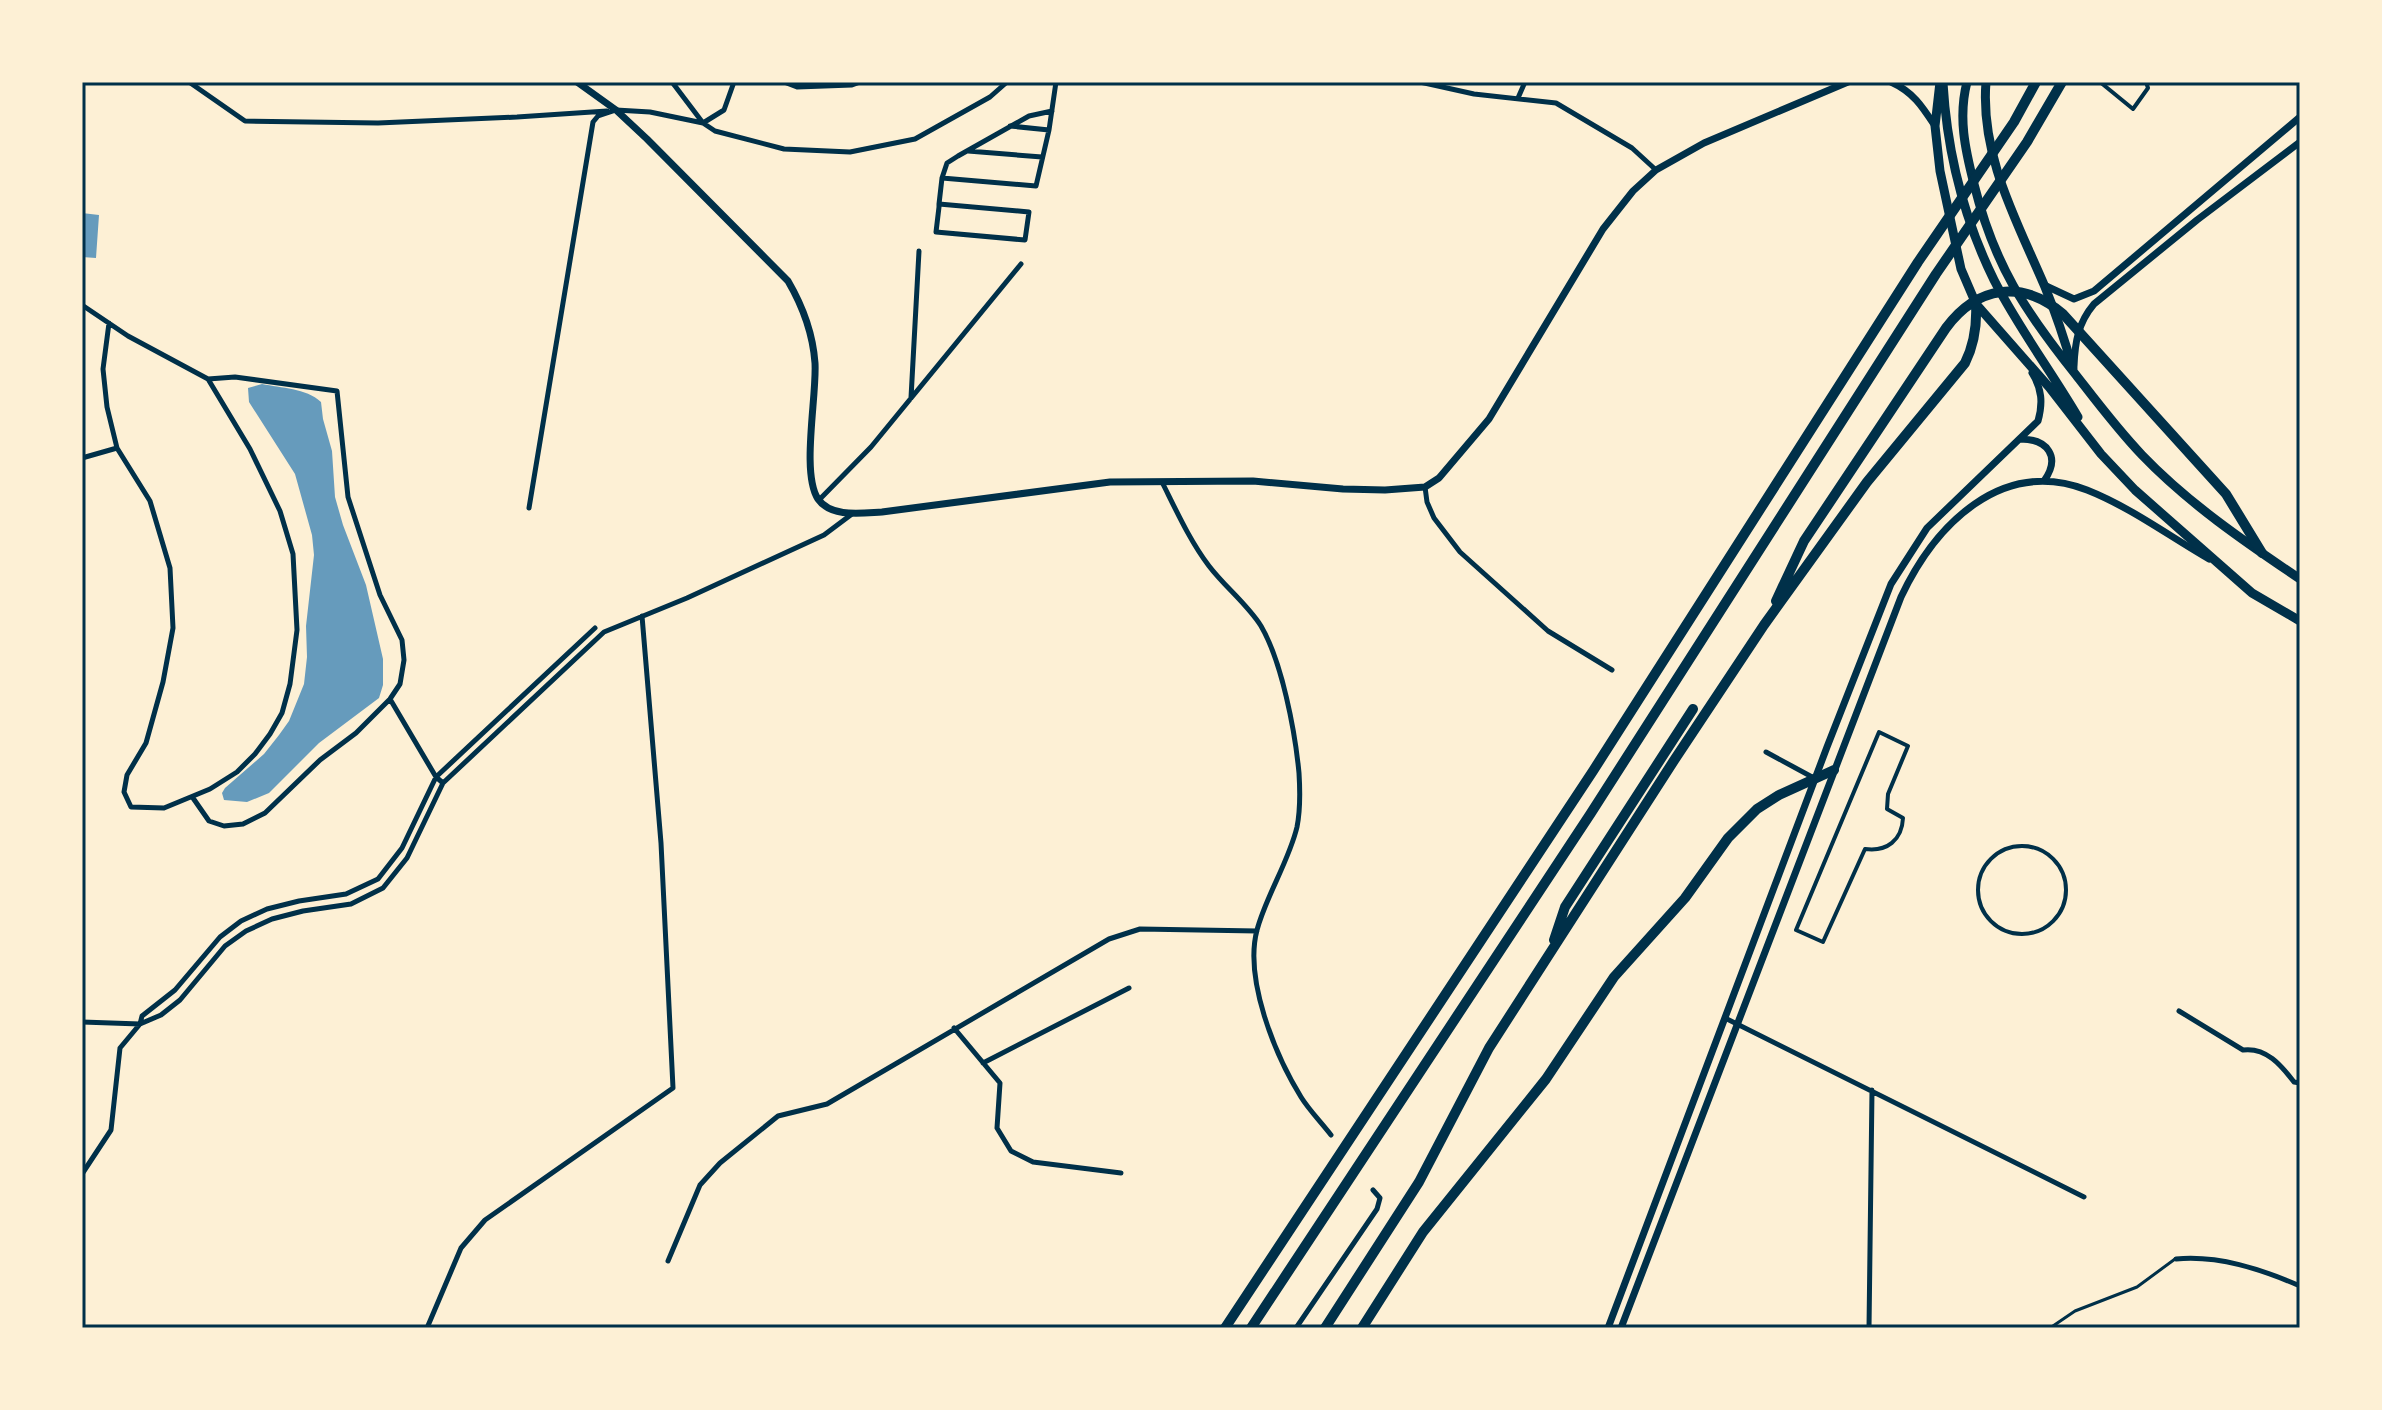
<svg xmlns="http://www.w3.org/2000/svg" width="2382" height="1410" font-family="Barlow,sans-serif">
<rect width="100%" height="100%" fill="#fdf0d5"/>
<path fill="#669bbc" d="M 82,213 L 99,215 L 96,258 L 82,257 Z
M 262,384 C 281,388 306,388 321,402 L 323,419 L 332,451 L 335,497 L 343,525 L 366,585 L 383,659 L 383,685 L 379,698 L 319,743 L 269,793 L 247,802 L 224,800 L 222,793 L 225,788 L 264,754 L 279,735 L 289,721 L 304,684 L 307,657 L 306,626 L 314,555 L 312,535 L 295,474 L 249,402 L 248,388 Z"/>
<g fill="none" stroke-linecap="round" stroke-linejoin="round">
<path stroke="#003049" stroke-width="3" d="M 2050,1328 L 2075,1311 L 2137,1287 L 2175,1259"/>
<path stroke="#003049" stroke-width="4" d="M 2100,82 L 2133,109 L 2148,88 L 2146,82
M 1879,732 L 1908,746 L 1888,794 L 1887,809 L 1903,818 C 1902,840 1887,852 1865,849 L 1823,942 L 1796,930 Z
M1978 890a44 44 0 1 1 88 0a44 44 0 1 1-88 0Z"/>
<path stroke="#003049" stroke-width="5" d="M 189,82 L 245,121 L 378,123 L 517,117 L 607,111
M 672,82 L 703,123 L 724,110 L 734,82
M 784,82 L 797,87 L 852,85 L 860,82
M 1420,82 L 1474,94 L 1556,103 L 1632,148 L 1656,170
M 1518,98 L 1525,82
M 1010,126 L 1049,130
M 968,151 L 1042,157
M 942,178 L 947,163 L 958,156 L 1029,116 L 1052,111
M 939,204 L 1029,212 L 1025,240 L 936,232 L 939,207 L 939,204 L 942,178 L 1036,186 L 1049,130 L 1056,82
M 82,305 L 128,336 L 208,379 L 250,449 L 280,511 L 293,554 L 297,630 L 290,684 L 282,713 L 270,734 L 255,754 L 237,772 L 210,789 L 164,808 L 131,807 L 124,792 L 127,775 L 146,743 L 163,682 L 173,628 L 170,568 L 150,501 L 117,448 L 107,407 L 103,369 L 109,323
M 911,398 L 919,251
M 82,458 L 117,448
M 1162,482 C 1176,510 1190,541 1209,566 C 1225,587 1247,604 1261,626 C 1282,662 1295,731 1299,773 C 1300,789 1300,812 1297,827 C 1289,861 1266,896 1257,930 C 1244,979 1275,1055 1301,1097 C 1309,1110 1321,1122 1331,1135
M 1425,487 L 1427,502 L 1434,518 L 1460,552 L 1548,631 L 1612,670
M 819,500 L 871,447 L 1021,264
M 529,508 L 593,122 L 598,116 L 616,110 L 650,112 L 703,123 L 715,131 L 784,149 L 850,152 L 915,139 L 990,97 L 1007,82
M 390,699 L 436,777 L 443,783
M 1766,752 L 1814,778
M 193,798 L 209,821 L 224,826 L 243,824 L 265,813 L 320,760 L 356,733 L 390,699 L 400,684 L 404,660 L 402,640 L 380,595 L 348,497 L 337,391 L 235,377 L 208,379
M 2179,1011 L 2243,1050 C 2266,1047 2281,1065 2294,1082 L 2300,1083
M 1725,1018 L 2084,1197
M 82,1022 L 140,1024 L 161,1015 L 180,1000 L 225,946 L 246,931 L 272,919 L 303,911 L 351,904 L 383,888 L 407,858 L 443,783 L 604,632 L 687,598 L 824,535 L 852,514
M 954,1028 L 1000,1083 L 997,1128 L 1011,1151 L 1033,1162 L 1121,1173
M 983,1063 L 1129,988
M 82,1174 L 111,1130 L 120,1048 L 140,1024 L 142,1016 L 175,990 L 220,937 L 241,921 L 267,909 L 299,901 L 346,894 L 378,879 L 402,848 L 436,777 L 595,628
M 2176,1259 C 2218,1255 2261,1269 2300,1286
M 668,1261 L 700,1185 L 720,1163 L 778,1116 L 827,1104 L 1109,939 L 1140,929 L 1257,931
M 427,1328 L 461,1248 L 485,1220 L 673,1088 L 661,843 L 642,616
M 1296,1328 L 1377,1209 L 1380,1198 L 1373,1190
M 1869,1328 L 1872,1090"/>
<path stroke="#003049" stroke-width="7" d="M 577,82 L 616,110 L 647,139 L 788,281 C 802,305 813,335 815,363 C 817,396 801,473 818,499 C 831,518 862,513 882,512 L 1110,482 L 1253,481 L 1343,489 L 1385,490 L 1425,487 L 1439,478 L 1489,419 L 1603,229 L 1633,191 L 1656,170 L 1704,143 L 1848,82
M 1891,82 C 1913,92 1922,106 1935,126
M 2020,439 C 2048,439 2061,457 2044,481
M 1608,1328 L 1827,747 L 1891,584 L 1927,528 L 2038,421 C 2043,403 2042,389 2032,373
M 1621,1328 L 1901,597 C 1935,525 2001,457 2087,490 C 2130,507 2169,536 2209,559"/>
<path stroke="#003049" stroke-width="7" d="M 2044,285 L 2074,299 L 2094,291 L 2300,117
M 2074,366 C 2075,342 2078,323 2094,304 L 2197,220 L 2300,142"/>
<path stroke="#003049" stroke-width="9" d="M 1940,82 L 1935,126 L 1940,171 L 1961,269 L 1976,304 L 2049,387 L 2101,454 L 2135,490 L 2252,593 L 2300,621
M 1967,82 C 1958,117 1965,149 1974,184 C 1994,265 2025,311 2076,375 C 2097,402 2118,430 2142,455 C 2188,503 2245,542 2300,579
M 1986,82 C 1980,156 2017,221 2045,287 C 2056,314 2065,341 2073,369
M 1943,83 C 1947,151 1964,219 1994,280 C 2018,327 2051,371 2078,417"/>
<path stroke="#003049" stroke-width="10" d="M 1776,601 L 1804,541 L 1946,328 C 1977,286 2022,279 2063,314 L 2226,494 L 2262,553
M 1554,940 L 1565,907 L 1693,709
M 1225,1328 L 1593,771 L 1918,262 L 2014,122 L 2036,82
M 1251,1328 L 1591,813 L 1936,274 L 2027,142 L 2062,82
M 1325,1328 L 1419,1182 L 1489,1048 L 1673,762 L 1764,625 L 1867,482 L 1965,363 C 1974,345 1977,324 1976,304
M 1362,1328 L 1423,1232 L 1546,1079 L 1614,977 L 1685,898 L 1728,838 L 1757,809 L 1779,795 L 1834,770"/>
</g>
<rect width="2382" height="1410" fill="none" stroke="#fdf0d5" stroke-width="168"/>
<rect x="84" y="84" width="2214" height="1242" fill="none" stroke="#003049" stroke-width="3"/>
</svg>
